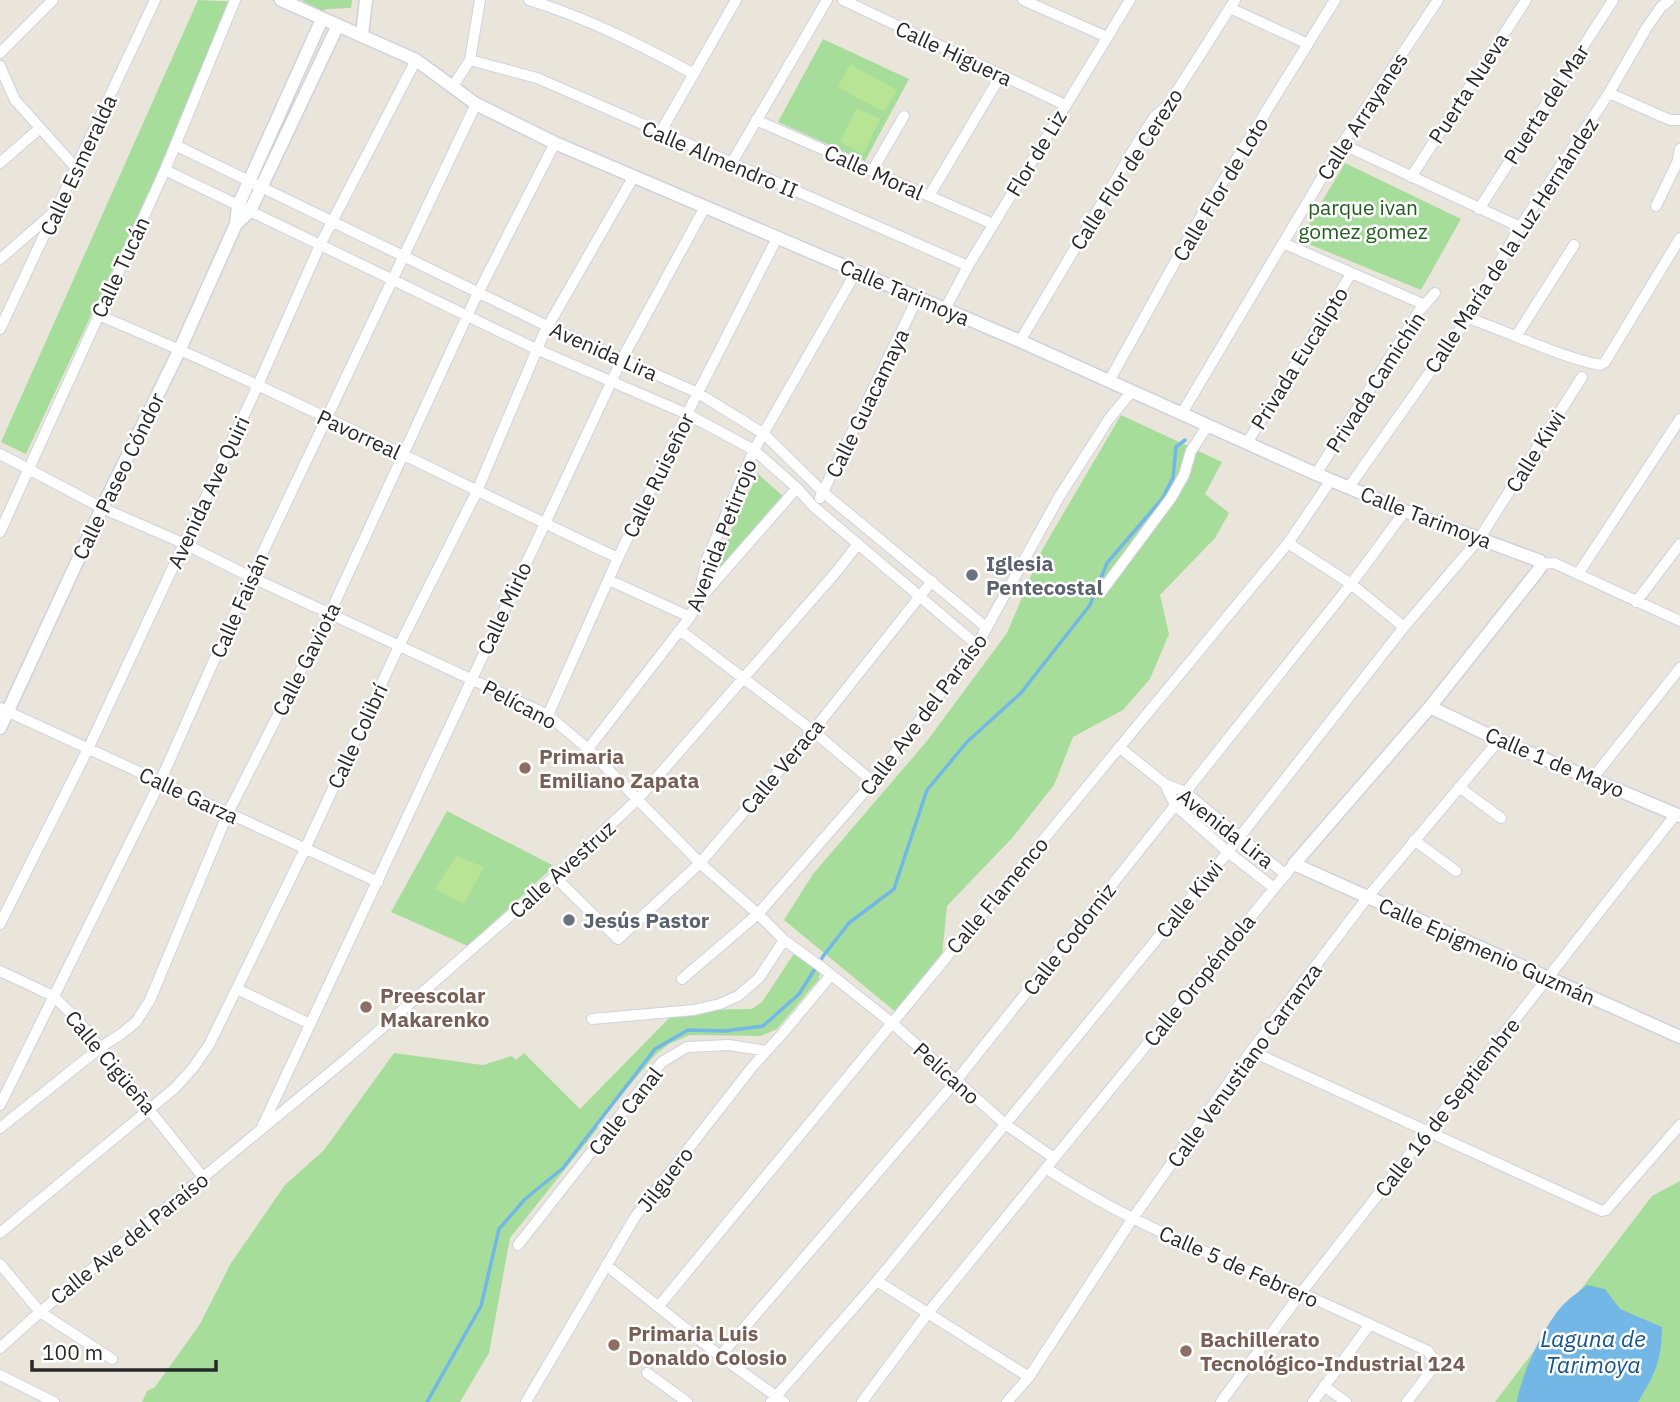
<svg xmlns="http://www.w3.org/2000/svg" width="1680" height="1402" font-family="'IBM Plex Sans',sans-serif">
<rect width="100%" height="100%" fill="#eae5da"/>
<path fill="#a7dd9a" d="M 198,0 L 238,2 L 26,454 L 1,442 Z
M 302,0 L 352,0 L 351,8 L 327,9 L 318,13 Z
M 823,39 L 909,79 L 865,161 L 778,122 Z
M 1345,163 L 1461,219 L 1421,290 L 1299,240 Z
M 1121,415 L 1222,462 L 1205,494 L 1229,513 L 1215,538 L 1160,595 L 1169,634 L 1150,679 L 1123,710 L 1073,737 L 1054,785 L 1013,837 L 947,906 L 942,955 L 897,1013 L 784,920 L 813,874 L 927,741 L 1007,633 L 1042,550 Z
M 758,474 L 783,496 L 711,582 L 735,521 Z
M 447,811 L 554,866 L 468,946 L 391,912 Z
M 795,952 L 820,969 L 819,979 L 777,1029 L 761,1036 L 690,1035 L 669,1044 L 656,1054 L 596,1125 L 598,1128 L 510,1238 L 489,1353 L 460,1402 L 142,1402 L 147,1391 L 155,1387 L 200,1324 L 231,1263 L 285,1185 L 324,1150 L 394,1053 L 483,1065 L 512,1056 L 516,1060 L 524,1053 L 580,1109 L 677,1010 L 752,1009 L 762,1002 Z
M 1680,1181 L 1680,1402 L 1495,1402 L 1652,1196 Z"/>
<path fill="#b8e496" d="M 850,64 L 897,90 L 884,112 L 838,87 Z
M 857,108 L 880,119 L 863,154 L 840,142 Z
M 456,856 L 484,867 L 464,904 L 435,889 Z"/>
<path fill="#73b7e6" d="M 1587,1285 L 1605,1289 L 1620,1309 L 1662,1327 C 1662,1359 1655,1375 1638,1402 L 1517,1402 C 1521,1375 1545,1322 1565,1303 C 1572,1296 1580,1291 1587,1285 Z"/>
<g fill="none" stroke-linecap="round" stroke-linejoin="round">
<path stroke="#73b7e6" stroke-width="3.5" d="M 427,1402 L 481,1306 L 499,1229 L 525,1199 L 563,1168 L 655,1049 L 688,1030 L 725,1031 L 763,1026 L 799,994 L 824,955 L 849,923 L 894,889 L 927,790 L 967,742 L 1021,693 L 1090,605 L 1107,563 L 1162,499 L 1173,478 L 1176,447 L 1185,440"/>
<g stroke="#d0d1e0" stroke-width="12">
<path id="minor" d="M 529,0 C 587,18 641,45 694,74
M 843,0 L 1065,105
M 1023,0 L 1107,37
M 1230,8 L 1308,44
M 0,53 L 53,0
M 470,60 L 537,78 L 968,266
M 0,66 L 15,100 L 76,168
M 453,86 L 470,60 L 480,0
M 1609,93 L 1670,120 L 1680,120
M 756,120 L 993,224
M 660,133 L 736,0
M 1342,144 L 1520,227
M 175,145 L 547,326 L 698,393 L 764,434 L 824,493 L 987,628
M 0,163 L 39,129
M 731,164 L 827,0
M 165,170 L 536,349 L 687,414 L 754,450 L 797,488 L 813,506 L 977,645
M 872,171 L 904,116
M 1411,177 L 1526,0
M 929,196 L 1001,75
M 1656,206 L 1677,163 L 1680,149
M 1479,209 L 1613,0
M 1283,243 L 1425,305
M 0,259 L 53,213
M 945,309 L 968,266 L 1130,0
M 98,315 C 275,388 445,477 618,558
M 1468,318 C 1512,333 1554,355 1600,365 L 1605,362 L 1680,238
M 0,329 L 155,0
M 1517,335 L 1574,245
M 1020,341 L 1138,142 L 1155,116 L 1168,105 L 1235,0
M 1109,381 L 1194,228 L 1335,0
M 1182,413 L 1342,144 L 1438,0
M 1247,443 L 1351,274
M 0,454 L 102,508 L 185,544 L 251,577 L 548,715 L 588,749 L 700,863 L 758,914 L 784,940 L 820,966 L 892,1023 L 1005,1124 L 1054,1158
M 1316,474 L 1419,311 L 1435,293
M 1349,487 L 1468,318 L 1520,227 L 1609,93 L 1647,27 L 1661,7 L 1670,0
M 820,498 L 918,297
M 0,532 L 165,170 L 235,0
M 1288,543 L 1351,584 L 1404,627
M 1541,564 L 1554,563 L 1680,621
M 1578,574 L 1680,419
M 609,580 L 690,617
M 1101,592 L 1171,498 L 1184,475 L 1191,451 L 1208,425
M 698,601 L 797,488
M 1636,602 L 1680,544
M 681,631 L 813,731 L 873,782
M 0,708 L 378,882
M 548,715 L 618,558 L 687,414 L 777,238
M 1119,747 L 1165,784 L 1185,792 L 1286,875
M 588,749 L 690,617 L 697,603 L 707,559 L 754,450 L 856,272
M 1592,779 L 1680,668
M 1165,784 L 1175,805 L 1228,852 L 1274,888
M 1459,787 L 1501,818
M 1414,840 L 1456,871
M 555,877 L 618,939 L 700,863 L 813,731 L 932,581
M 0,924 L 89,747 L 258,385 L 320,245 L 416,60
M 0,971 L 53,996 L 77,1019 L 203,1177
M 682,979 L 758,914 L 873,782 L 977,645 L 1059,497 L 1109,419 L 1132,391
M 237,989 L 310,1024
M 592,1019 L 694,1010 L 720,1004 L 738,996 L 759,978 L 784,940
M 1251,1051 L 1602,1211 L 1606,1210 L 1680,1125
M 0,1105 L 160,782 L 251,577 L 476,104
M 262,1127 L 622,359 L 705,207
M 0,1128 L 101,1047 L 121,1034 L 136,1022 L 150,1000 L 228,813 L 330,613 L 475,299 L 555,143
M 1046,1168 C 1125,1221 1214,1256 1301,1293 C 1344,1312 1386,1332 1428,1351 L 1433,1359 L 1432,1369 L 1407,1402
M 0,1233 L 175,1088 L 193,1068 L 209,1045 L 305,849 L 399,646 L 477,491 L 544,333 L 634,176
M 518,1245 L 662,1062 L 687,1047 L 729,1045 L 767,1051
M 0,1264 L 40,1312 L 112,1359
M 606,1265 L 720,1356 L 784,1402
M 877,1281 L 1029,1377
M 658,1307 L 1288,543 L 1331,480
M 0,1348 L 40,1312 L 350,1056 L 562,870 L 638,799 L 837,571 L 858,544
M 720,1356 L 956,1081 L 1351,584 L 1405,511
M 647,1373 L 687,1402
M 0,1375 L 54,1402
M 1324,1386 L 1346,1402
M 526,1402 L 635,1217 L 753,1066 L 783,1033 L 831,975
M 771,1402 L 877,1281 L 1228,852 L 1404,627 L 1479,539 L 1582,377
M 862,1402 L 928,1313 L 1294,864
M 1007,1402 L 1029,1377 L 1133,1218 L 1251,1051 L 1367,898 L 1499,740
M 1221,1402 L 1301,1293 L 1676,814
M 1313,1402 L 1370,1324"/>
</g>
<g stroke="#d0d1e0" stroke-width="15">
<path id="tertiary" d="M 281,0 L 416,60 L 476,104 L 555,143 L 1020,341 L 1316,474 L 1405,511 L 1540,561 L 1541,566 L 1537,572 L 1430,707 L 1294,864 L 1680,1037
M 362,35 L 366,0
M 236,224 L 250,211 L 338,25
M 1430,707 L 1499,740 L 1680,816
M 0,728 L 102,508 L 180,349 L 236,224 L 238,206 L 322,19"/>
</g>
<use href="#minor" stroke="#fff" stroke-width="10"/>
<use href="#tertiary" stroke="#fff" stroke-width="12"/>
</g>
<g fill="#6b7280" stroke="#fff" stroke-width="2.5">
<circle cx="972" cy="575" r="7"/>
<circle cx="569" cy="920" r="7"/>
</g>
<g fill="#8d6e63" stroke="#fff" stroke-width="2.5">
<circle cx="525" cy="768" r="7"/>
<circle cx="366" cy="1007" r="7"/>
<circle cx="614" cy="1345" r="7"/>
<circle cx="1186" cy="1351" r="7"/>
</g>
<g text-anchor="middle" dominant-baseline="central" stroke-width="5" stroke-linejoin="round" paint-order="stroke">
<g font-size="21" fill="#282828" stroke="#fff">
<text transform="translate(954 53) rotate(25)">Calle Higuera</text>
<text transform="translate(1468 88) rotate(-57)">Puerta Nueva</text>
<text transform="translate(1546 104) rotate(-57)">Puerta del Mar</text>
<text transform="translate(1362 116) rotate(-57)">Calle Arrayanes</text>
<text transform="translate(1036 153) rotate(-59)">Flor de Liz</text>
<text transform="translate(720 159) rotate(23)">Calle Almendro II</text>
<text transform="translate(78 165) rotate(-65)">Calle Esmeralda</text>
<text transform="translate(1126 169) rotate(-57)">Calle Flor de Cerezo</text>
<text transform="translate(874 172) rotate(24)">Calle Moral</text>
<text transform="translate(1220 189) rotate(-59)">Calle Flor de Loto</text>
<text transform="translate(1511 245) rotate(-57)">Calle María de la Luz Hernández</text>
<text transform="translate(120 267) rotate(-65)">Calle Tucán</text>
<text transform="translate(905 292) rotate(23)">Calle Tarimoya</text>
<text transform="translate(604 351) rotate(24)">Avenida Lira</text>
<text transform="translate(1299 358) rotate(-58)">Privada Eucalipto</text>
<text transform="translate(1375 382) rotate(-57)">Privada Camichín</text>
<text transform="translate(867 403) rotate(-64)">Calle Guacamaya</text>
<text transform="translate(359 434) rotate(25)">Pavorreal</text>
<text transform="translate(1535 451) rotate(-58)">Calle Kiwi</text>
<text transform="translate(658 475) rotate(-64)">Calle Ruiseñor</text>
<text transform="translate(118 476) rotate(-64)">Calle Paseo Cóndor</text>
<text transform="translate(208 492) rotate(-65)">Avenida Ave Quiri</text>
<text transform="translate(1426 517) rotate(21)">Calle Tarimoya</text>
<text transform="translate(721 535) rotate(-69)">Avenida Petirrojo</text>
<text transform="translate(239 605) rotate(-66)">Calle Faisán</text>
<text transform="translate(504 608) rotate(-65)">Calle Mirlo</text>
<text transform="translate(306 659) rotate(-63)">Calle Gaviota</text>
<text transform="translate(520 704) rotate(28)">Pelícano</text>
<text transform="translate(923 714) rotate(-53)">Calle Ave del Paraíso</text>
<text transform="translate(357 736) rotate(-65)">Calle Colibrí</text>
<text transform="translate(1555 762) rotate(23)">Calle 1 de Mayo</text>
<text transform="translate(782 766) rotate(-50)">Calle Veraca</text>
<text transform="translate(189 795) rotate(25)">Calle Garza</text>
<text transform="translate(1226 828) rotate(38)">Avenida Lira</text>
<text transform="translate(562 869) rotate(-42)">Calle Avestruz</text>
<text transform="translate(997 895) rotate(-50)">Calle Flamenco</text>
<text transform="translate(1189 899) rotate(-51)">Calle Kiwi</text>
<text transform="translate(1069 939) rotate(-52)">Calle Codorniz</text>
<text transform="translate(1487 951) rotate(24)">Calle Epigmenio Guzmán</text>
<text transform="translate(1199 980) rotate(-51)">Calle Oropéndola</text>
<text transform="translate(111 1062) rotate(50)">Calle Cigüeña</text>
<text transform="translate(1244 1065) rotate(-54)">Calle Venustiano Carranza</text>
<text transform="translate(947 1073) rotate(42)">Pelícano</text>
<text transform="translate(1447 1107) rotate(-52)">Calle 16 de Septiembre</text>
<text transform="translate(625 1111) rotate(-52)">Calle Canal</text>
<text transform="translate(665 1179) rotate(-52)">Jilguero</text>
<text transform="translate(129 1238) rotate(-39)">Calle Ave del Paraíso</text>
<text transform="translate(1239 1266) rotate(24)">Calle 5 de Febrero</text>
</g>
<g font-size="21" fill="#225f1e" stroke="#fff">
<text x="1363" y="207">parque ivan<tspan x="1363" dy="24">gomez gomez</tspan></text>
</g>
<g font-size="21" font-weight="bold" fill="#5b616d" stroke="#fff" text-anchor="start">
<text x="986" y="563">Iglesia<tspan x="986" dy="24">Pentecostal</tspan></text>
<text x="583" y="920">Jesús Pastor</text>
</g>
<g font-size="21" font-weight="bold" fill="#785e54" stroke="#fff" text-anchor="start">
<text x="539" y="756">Primaria<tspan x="539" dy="24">Emiliano Zapata</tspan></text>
<text x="380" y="995">Preescolar<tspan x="380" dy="24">Makarenko</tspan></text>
<text x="628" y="1333">Primaria Luis<tspan x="628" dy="24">Donaldo Colosio</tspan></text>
<text x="1200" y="1339">Bachillerato<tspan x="1200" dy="24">Tecnológico-Industrial 124</tspan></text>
</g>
<g font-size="23" font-style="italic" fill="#15548f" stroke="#fff">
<text x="1593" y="1338">Laguna de<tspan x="1593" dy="26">Tarimoya</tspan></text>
</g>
</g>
<path d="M32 1360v10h184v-10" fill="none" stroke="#282828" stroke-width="3.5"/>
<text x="42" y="1360" font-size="21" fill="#282828" stroke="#ffffff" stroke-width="5" paint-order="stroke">100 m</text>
</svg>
